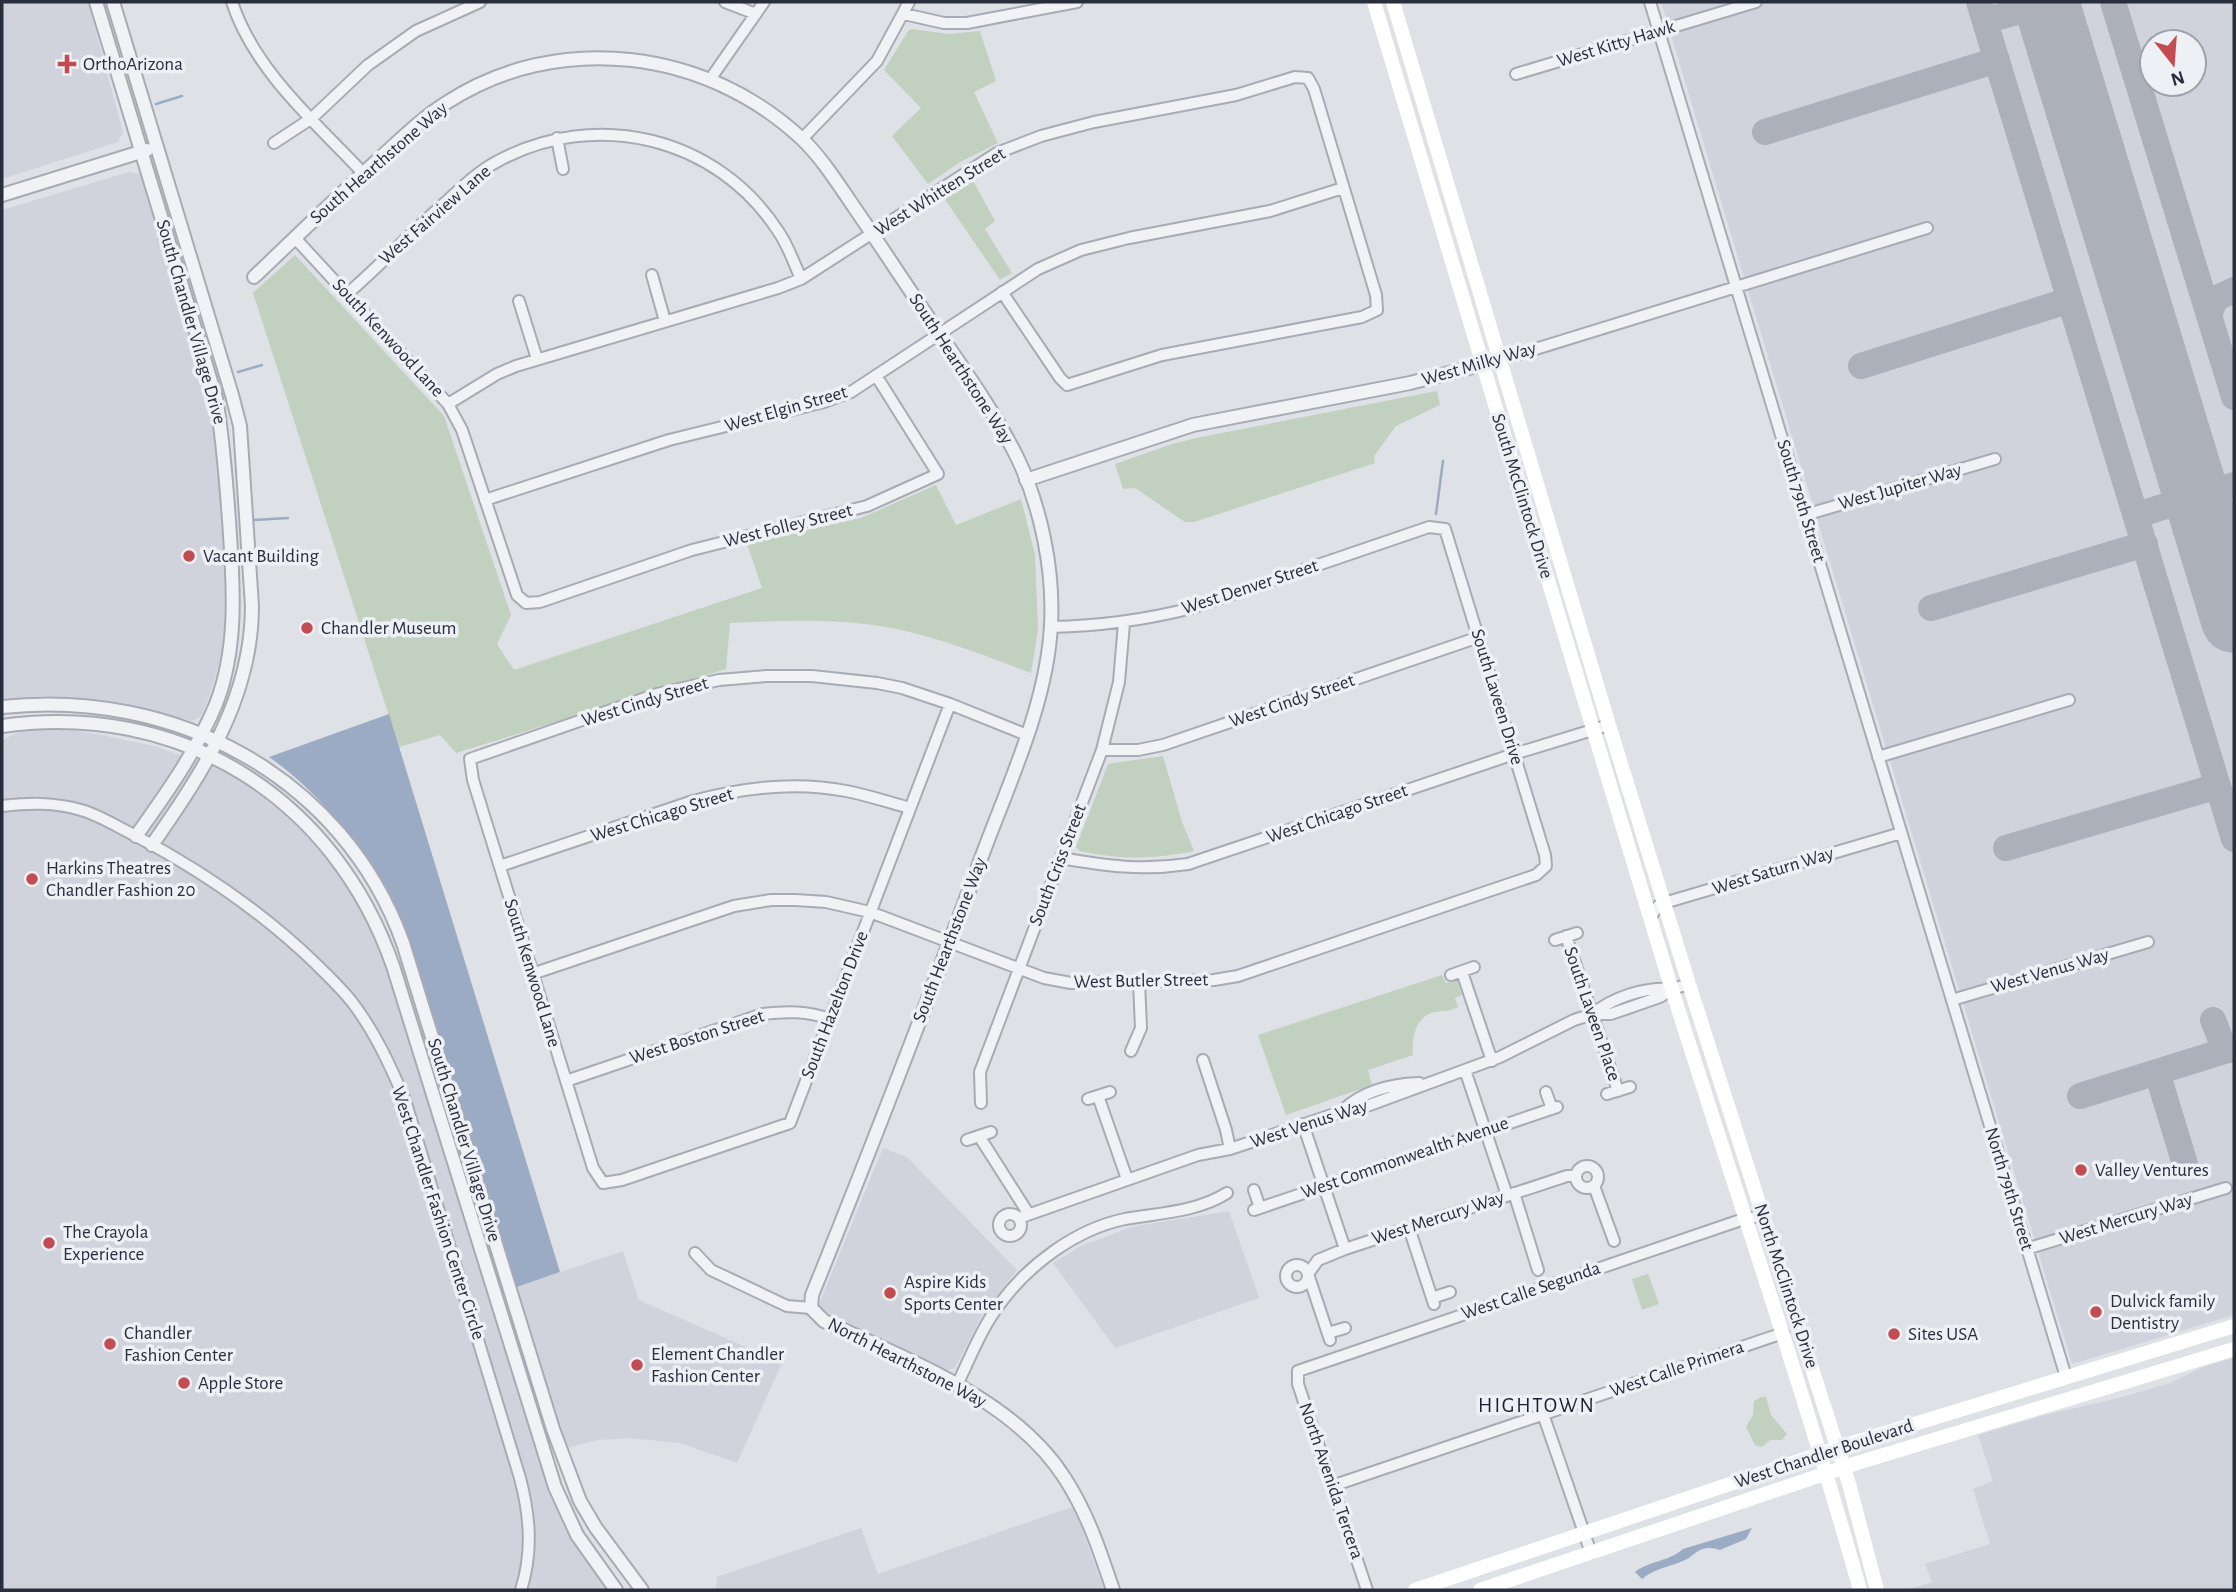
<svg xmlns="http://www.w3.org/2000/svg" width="2236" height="1592" font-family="'Alegreya Sans',sans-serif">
<rect width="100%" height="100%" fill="#dee1e6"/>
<path fill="#d0d3db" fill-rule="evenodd" d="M 2,2 L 88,2 L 123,132 L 118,142 L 2,179 Z
M 1661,2 L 2234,2 L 2234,1315 L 2072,1364 ZM 2152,42 L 2194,42 L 2194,84 L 2152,84 Z
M 129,172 L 140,174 L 147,189 L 213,410 L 218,445 L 225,547 L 225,628 L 221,657 L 211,692 L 201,716 L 192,721 L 123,703 L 95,699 L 42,696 L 2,700 L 2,210 Z
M 29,728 L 59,728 L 102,735 L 154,746 L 216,767 L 236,777 L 263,795 L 284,812 L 325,854 L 342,876 L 366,917 L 384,959 L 542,1472 L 564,1526 L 578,1550 L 607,1590 L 2,1590 L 2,740 Z
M 883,1148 L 907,1157 L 1017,1270 L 983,1313 L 955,1368 L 948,1370 L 938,1367 L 833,1317 L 821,1310 L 819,1304 Z
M 1229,1211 L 1259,1298 L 1115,1348 L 1053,1263 L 1081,1246 L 1131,1227 Z
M 623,1251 L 639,1300 L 782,1363 L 737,1463 L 680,1443 L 629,1438 L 598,1440 L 566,1448 L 517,1287 Z
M 2234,1358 L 2234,1590 L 1906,1590 L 1932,1582 L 1925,1564 L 1990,1544 L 1973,1489 L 1993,1481 L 1978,1435 L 2045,1415 L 2119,1398 L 2170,1383 L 2203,1367 Z
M 1072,1507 L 1079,1521 L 1104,1590 L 716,1590 L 717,1577 L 861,1528 L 878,1574 Z"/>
<path fill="#c2d0c0" d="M 912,29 L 949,34 L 980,31 L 996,81 L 974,92 L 998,143 L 960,162 L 928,184 L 892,136 L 921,108 L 884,70 L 908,31 Z
M 972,179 L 995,221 L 985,229 L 1012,273 L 1000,280 L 944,198 Z
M 295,255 L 444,416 L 511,615 L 497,644 L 514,670 L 762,588 L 747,544 L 861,518 L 936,485 L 956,525 L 1021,499 L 1035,555 L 1038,630 L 1031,673 C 977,653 922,630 865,624 C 821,619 775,621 730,623 L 726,669 L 456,753 L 440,735 L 399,747 L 253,293 Z
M 1437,391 L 1440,405 L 1396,426 L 1374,456 L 1375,463 L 1194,522 L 1185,522 L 1135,488 L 1123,489 L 1115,464 L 1172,444 L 1196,438 Z
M 1163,756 L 1182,822 L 1194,851 C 1158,859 1117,860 1080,851 L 1076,847 L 1108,764 Z
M 1442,975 L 1446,983 L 1457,980 L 1462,995 L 1455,998 L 1458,1007 C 1450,1012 1445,1010 1435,1012 C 1416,1015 1411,1038 1413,1055 L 1368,1070 L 1372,1085 L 1286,1115 L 1258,1035 Z
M 1648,1274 L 1659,1304 L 1642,1310 L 1632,1279 Z
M 1761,1397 L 1766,1397 L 1771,1415 L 1787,1434 L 1782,1440 L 1770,1440 L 1762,1447 L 1755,1445 L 1746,1427 L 1753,1415 L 1754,1401 Z"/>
<path fill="#9cabc4" d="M 389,714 L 560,1272 L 517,1287 L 404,927 C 373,862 329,799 269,757 Z
M 1752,1528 L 1746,1539 L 1720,1550 C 1714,1548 1710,1547 1703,1549 C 1697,1551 1694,1554 1689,1558 C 1672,1567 1656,1567 1642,1579 L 1635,1572 C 1649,1561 1670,1561 1683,1549 Z"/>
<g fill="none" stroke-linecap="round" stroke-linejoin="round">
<path stroke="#9cabc4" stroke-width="2.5" d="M 156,104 L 182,96
M 238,372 L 262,365
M 1436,514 L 1443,461
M 254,520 L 288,518"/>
<path stroke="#acb0ba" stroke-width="26" d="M 1979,2 L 2234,839
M 2113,2 L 2234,397
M 1985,21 L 2051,2
M 1765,132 L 1997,60
M 2209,316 L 2215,299 L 2234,290
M 1861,366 L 2070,300
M 2137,515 L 2234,485
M 1931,608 L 2145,544
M 2006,848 L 2218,786
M 2213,1020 L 2223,1045 L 2230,1050
M 2157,1072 L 2185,1164
M 2080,1096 L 2234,1048"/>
<path stroke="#acb0ba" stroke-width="66" d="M 2046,2 L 2234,620"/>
<g stroke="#a8abb3" stroke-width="14">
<path id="minor" d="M 232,2 C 254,70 315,122 363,173
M 725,2 L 756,14
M 1650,2 L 2066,1377
M 904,14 L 944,23 L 967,23 L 1077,2
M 1516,74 L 1756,2
M 711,78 L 764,2
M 557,138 L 563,169
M 802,139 L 877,61 L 909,2
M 274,143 L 312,118 L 368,65 L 416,31 L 480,2
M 295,238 L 448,404 L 462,430 L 517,595 L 526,603 L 540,602 L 692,550 L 867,506 L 938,474 L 877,377
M 652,275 L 665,321
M 347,294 C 382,264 413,230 448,200 C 463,186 479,171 498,161 C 596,108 717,137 778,231 C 788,245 794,263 801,279
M 519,301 L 537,359
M 1500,360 L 1927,228
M 448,404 L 497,374 L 516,366 L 778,288 L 801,279 L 997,153 L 1041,136 L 1094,122 L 1236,95 L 1295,77 L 1308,78 L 1314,89 L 1376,295 L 1377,310 L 1362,317 L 1162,355 L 1067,385 L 1060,378 L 1002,292
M 485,500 L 669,440 L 824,402 L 851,392 L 1038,269 L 1081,250 L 1129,238 L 1270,211 L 1343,188
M 1805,515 L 1995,459
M 950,704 L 790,1123 L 622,1180 L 603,1183 L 593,1168 L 473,780 L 470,759 L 657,694 L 719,680 L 766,676 L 812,676 L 877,683 L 902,688 L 950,704 L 1027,735
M 1102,750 L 1138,750 L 1163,745 L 1479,637
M 1878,757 L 2069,700
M 2,806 C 29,803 54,802 81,810 C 99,815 116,826 134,835 C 199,869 262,912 315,963 C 328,976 341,988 352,1002 C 375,1032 390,1065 405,1100 L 520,1478 C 530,1516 533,1552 521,1590
M 1061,858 C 1107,866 1141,871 1188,864 L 1514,754 L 1609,725
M 500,866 L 693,801 C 741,788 796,781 846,791 C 867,795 888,802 910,808
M 1650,918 L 1658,906 L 1664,903 L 1901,833
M 1566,936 L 1618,1091
M 1555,940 L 1577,933
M 1462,972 L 1492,1061
M 532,974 L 734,906 L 771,900 L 796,900 L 826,902 L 870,912 L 1044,978 L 1071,983 L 1214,980 L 1238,976 L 1536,875 L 1546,866 L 1545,855 L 1445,529 L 1429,527 L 1192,608 C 1145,620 1100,626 1051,627
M 1451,975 L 1474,967
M 1952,1000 L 2148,942
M 1593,1014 C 1613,997 1645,987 1672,989
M 1131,1051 L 1141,1028 L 1139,982
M 1203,1060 L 1226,1130 L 1230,1149
M 1465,1070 L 1507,1195
M 566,1081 L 763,1014 C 787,1011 807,1011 830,1019
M 1546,1092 L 1552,1109
M 1607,1094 L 1630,1087
M 1098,1096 L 1127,1179
M 1088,1099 L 1110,1092
M 981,1103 L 980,1072 L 1102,750 L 1119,682 L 1124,623
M 1343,1110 C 1363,1091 1392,1084 1419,1083
M 1303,1124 L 1345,1249
M 979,1136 L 1028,1213
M 967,1140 L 991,1132
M1576 1177a11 11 0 1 1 22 0a11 11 0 1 1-22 0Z
M 1594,1186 L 1614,1241
M 1254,1190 L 1260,1208
M 1514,1193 L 1538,1270
M 1254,1210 L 1557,1107
M999 1225a11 11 0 1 1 22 0a11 11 0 1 1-22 0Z
M 1019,1218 L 1198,1155 L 1230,1149 L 1341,1112 L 1367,1106 L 1500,1057 L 1574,1020 L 1593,1014 L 1611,1014 L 1660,997 L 1672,989 L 1689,984
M 1409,1228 L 1434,1304
M 2026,1249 L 2226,1188
M 695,1253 L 711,1270 L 787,1306 L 811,1308
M1286 1276a11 11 0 1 1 22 0a11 11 0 1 1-22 0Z
M 1432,1298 L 1450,1292
M 1328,1333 L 1345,1328
M 1330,1340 L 1308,1274 L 1318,1260 L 1345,1249 L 1567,1176 L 1576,1176
M 957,1385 C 970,1358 981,1329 999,1305 C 1028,1265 1076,1229 1125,1219 C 1159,1213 1197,1212 1227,1193
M 1543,1414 L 1591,1553
M 1332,1486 L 1783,1333
M 1367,1590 L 1298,1384 L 1298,1371 L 1738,1221 L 1764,1215"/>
</g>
<g stroke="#a8abb3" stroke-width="16">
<path id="tertiary" d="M 96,2 L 216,398 C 223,438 226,479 229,520 C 233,581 239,645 216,704 C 196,752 166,794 136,836
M 113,2 L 232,395 L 240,426 L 252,606 C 252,698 203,772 152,845
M 2,195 L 147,150
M 254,277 C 296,237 337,197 380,158 C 401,139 422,118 446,103 C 558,30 706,49 802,139 C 822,158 838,184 854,207 C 878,242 901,277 924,311 C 956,359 991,405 1017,457 C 1041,507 1054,570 1051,625 C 1047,706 1006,789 979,864 C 925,1008 870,1152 812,1295 L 811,1308 L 824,1321 C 907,1360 1013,1398 1064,1477 C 1087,1512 1100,1551 1113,1590
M 1026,480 L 1193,425 L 1410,383 L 1500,360
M 2,707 C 173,688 343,776 403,943 L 553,1429 L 580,1501 L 596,1528 L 642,1590
M 2,726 C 180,701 334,797 393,966 L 555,1487 L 577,1535 L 616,1590"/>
</g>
<use href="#minor" stroke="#f0f2f5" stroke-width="10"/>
<use href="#tertiary" stroke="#f0f2f5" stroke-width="12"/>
<path stroke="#fff" stroke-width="14" d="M 1374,2 C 1472,327 1568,652 1668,977 C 1732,1181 1802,1384 1860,1590
M 1393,2 L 1609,725 L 1689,984 L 1849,1484 L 1877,1590
M 1415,1590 L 1849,1444 L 2234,1326
M 1480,1590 L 1857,1463 L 2234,1349"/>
</g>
<g fill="#c24c52" stroke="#edf0f4" stroke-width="2.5">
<path d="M63.5 53.5h7v7h7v7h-7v7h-7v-7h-7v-7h7z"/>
<circle cx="189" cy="556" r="7"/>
<circle cx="307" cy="628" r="7"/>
<circle cx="32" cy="879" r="7"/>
<circle cx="2081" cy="1170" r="7"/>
<circle cx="49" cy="1243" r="7"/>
<circle cx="890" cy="1293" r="7"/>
<circle cx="2096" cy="1312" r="7"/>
<circle cx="1894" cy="1334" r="7"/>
<circle cx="110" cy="1344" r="7"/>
<circle cx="637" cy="1365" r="7"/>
<circle cx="184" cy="1383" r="7"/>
</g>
<g text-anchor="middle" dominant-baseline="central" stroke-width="7" stroke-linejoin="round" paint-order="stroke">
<g font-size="19" fill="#292e3c" stroke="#edf0f4">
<text transform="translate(1616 44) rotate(-17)">West Kitty Hawk</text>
<text transform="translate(379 163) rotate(-41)">South Hearthstone Way</text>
<text transform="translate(940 192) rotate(-32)">West Whitten Street</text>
<text transform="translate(435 215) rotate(-41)">West Fairview Lane</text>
<text transform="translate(191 322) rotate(74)">South Chandler Village Drive</text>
<text transform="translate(388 338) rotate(47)">South Kenwood Lane</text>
<text transform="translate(1479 364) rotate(-16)">West Milky Way</text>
<text transform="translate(961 369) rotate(57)">South Hearthstone Way</text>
<text transform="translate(786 409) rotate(-16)">West Elgin Street</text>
<text transform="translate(1900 487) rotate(-16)">West Jupiter Way</text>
<text transform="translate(1522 496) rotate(73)">South McClintock Drive</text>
<text transform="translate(1801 501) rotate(73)">South 79th Street</text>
<text transform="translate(788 526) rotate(-14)">West Folley Street</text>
<text transform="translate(1250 587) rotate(-18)">West Denver Street</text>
<text transform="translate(1497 697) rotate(73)">South Laveen Drive</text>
<text transform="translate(1292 701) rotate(-19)">West Cindy Street</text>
<text transform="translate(645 702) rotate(-17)">West Cindy Street</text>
<text transform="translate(1337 814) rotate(-19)">West Chicago Street</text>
<text transform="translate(662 815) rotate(-17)">West Chicago Street</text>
<text transform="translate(1058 865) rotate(-69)">South Criss Street</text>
<text transform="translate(1773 871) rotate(-17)">West Saturn Way</text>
<text transform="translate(950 940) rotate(-69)">South Hearthstone Way</text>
<text transform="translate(2050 971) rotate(-16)">West Venus Way</text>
<text transform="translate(532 973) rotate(73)">South Kenwood Lane</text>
<text transform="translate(1141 981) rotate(-1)">West Butler Street</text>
<text transform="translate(835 1005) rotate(-69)">South Hazelton Drive</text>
<text transform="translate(1592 1014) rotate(71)">South Laveen Place</text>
<text transform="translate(697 1037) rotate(-18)">West Boston Street</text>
<text transform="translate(1309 1124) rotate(-18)">West Venus Way</text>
<text transform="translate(464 1140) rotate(73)">South Chandler Village Drive</text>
<text transform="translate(1405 1158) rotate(-19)">West Commonwealth Avenue</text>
<text transform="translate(2009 1189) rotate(73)">North 79th Street</text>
<text transform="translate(438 1213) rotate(72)">West Chandler Fashion Center Circle</text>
<text transform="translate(1438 1218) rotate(-18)">West Mercury Way</text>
<text transform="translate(2126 1219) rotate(-17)">West Mercury Way</text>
<text transform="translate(1786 1286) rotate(72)">North McClintock Drive</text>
<text transform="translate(1531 1291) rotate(-19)">West Calle Segunda</text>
<text transform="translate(907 1363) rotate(27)">North Hearthstone Way</text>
<text transform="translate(1677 1369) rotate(-19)">West Calle Primera</text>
<text transform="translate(1824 1454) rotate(-18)">West Chandler Boulevard</text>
<text transform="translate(1331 1481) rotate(71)">North Avenida Tercera</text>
</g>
<g font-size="19" fill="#292e3c" stroke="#edf0f4" text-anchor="start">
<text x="83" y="64">OrthoArizona</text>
<text x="203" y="556">Vacant Building</text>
<text x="321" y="628">Chandler Museum</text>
<text x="46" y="868">Harkins Theatres<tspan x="46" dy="22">Chandler Fashion 20</tspan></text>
<text x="2095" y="1170">Valley Ventures</text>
<text x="63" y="1232">The Crayola<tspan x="63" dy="22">Experience</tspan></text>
<text x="904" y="1282">Aspire Kids<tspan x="904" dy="22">Sports Center</tspan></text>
<text x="2110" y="1301">Dulvick family<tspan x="2110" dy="22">Dentistry</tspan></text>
<text x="124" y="1333">Chandler<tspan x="124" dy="22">Fashion Center</tspan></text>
<text x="1908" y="1334">Sites USA</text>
<text x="651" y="1354">Element Chandler<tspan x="651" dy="22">Fashion Center</tspan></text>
<text x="198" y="1383">Apple Store</text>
</g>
<g font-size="21" letter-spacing="2" fill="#1b1f2d" stroke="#edf0f4">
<text x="1537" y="1405">HIGHTOWN</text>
</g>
</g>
<rect width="2236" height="1592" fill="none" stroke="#292e3c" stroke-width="7"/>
<g transform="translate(2173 63) rotate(163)"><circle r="33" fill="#edf0f4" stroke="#9fa2aa" stroke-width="2"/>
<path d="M0-5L12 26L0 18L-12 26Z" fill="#c24c52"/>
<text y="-10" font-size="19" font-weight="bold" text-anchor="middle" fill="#292e3c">N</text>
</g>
</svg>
